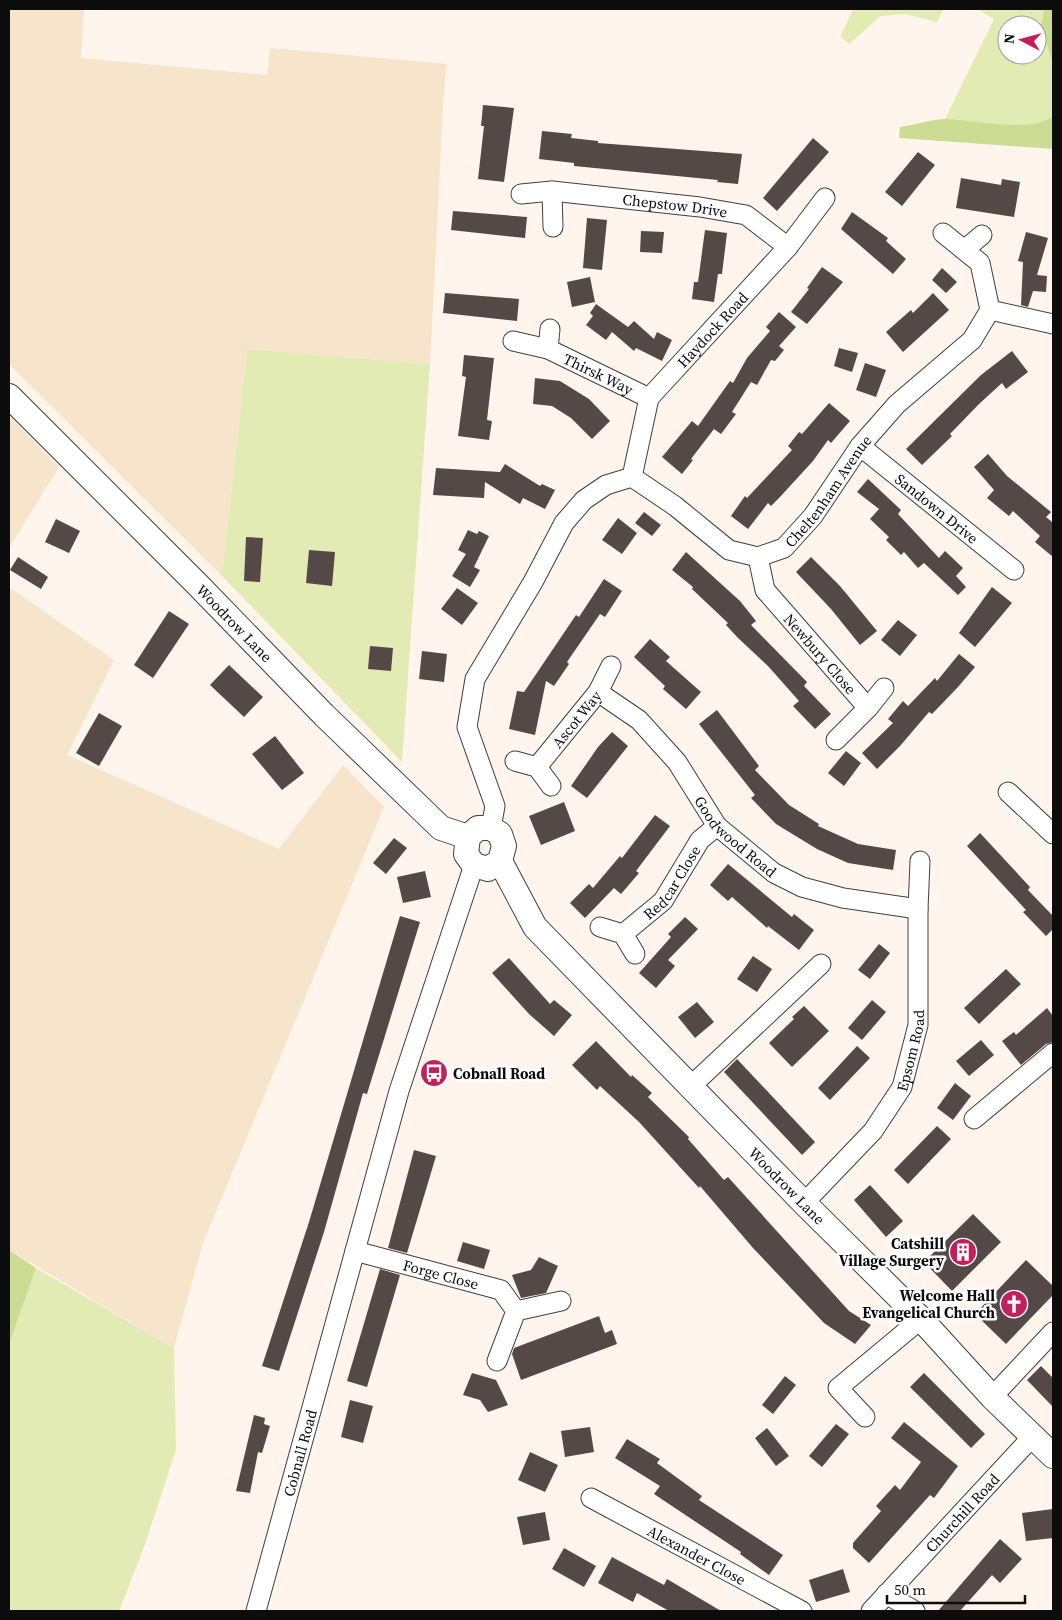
<svg xmlns="http://www.w3.org/2000/svg" width="1062" height="1620" font-family="'Source Serif 4',serif">
<rect width="100%" height="100%" fill="#fff5ec"/>
<path fill="#f6e4cb" d="M 9,9 L 84,9 L 81,58 L 267,75 L 270,48 L 447,64 L 444,90 L 430,364 L 247,349 L 222,576 L 9,364 Z
M 9,416 L 59,467 L 9,548 Z
M 9,587 L 114,660 L 67,755 L 279,849 L 343,765 L 384,807 L 203,1243 L 174,1348 L 9,1250 Z"/>
<path fill="#e3ebb4" fill-rule="evenodd" d="M 853,9 L 944,9 L 937,22 L 905,14 L 880,16 L 850,44 L 840,37 Z
M 977,9 L 1044,9 L 1041,26 L 1053,64 L 1053,118 C 1026,131 975,124 945,119 L 994,19 ZM 1007,25 L 1037,25 L 1037,55 L 1007,55 Z
M 247,349 L 430,364 L 402,762 L 222,576 Z
M 36,1268 L 174,1348 L 176,1450 L 142,1553 L 119,1611 L 9,1611 L 9,1345 Z"/>
<path fill="#ccdc92" d="M 1044,9 L 1053,9 L 1053,64 L 1041,26 Z
M 1053,117 L 1053,149 L 899,138 L 900,127 C 915,125 932,119 946,119 C 977,120 1026,133 1053,117 Z
M 9,1250 L 36,1268 L 9,1345 Z"/>
<path fill="#554948" d="M 483,105 L 514,108 L 504,182 L 478,179 L 484,126 L 481,126 Z
M 542,131 L 572,134 L 571,138 L 598,141 L 598,143 L 742,154 L 738,184 L 717,182 L 718,180 L 574,166 L 574,163 L 539,159 Z
M 813,138 L 829,152 L 777,211 L 763,198 Z
M 918,152 L 935,165 L 902,206 L 885,192 Z
M 961,178 L 1001,185 L 1002,179 L 1020,182 L 1014,217 L 956,208 Z
M 453,211 L 527,217 L 525,238 L 451,230 Z
M 852,212 L 888,238 L 886,241 L 906,259 L 893,274 L 841,229 Z
M 587,218 L 607,220 L 602,270 L 583,268 Z
M 705,230 L 727,233 L 722,274 L 718,274 L 714,302 L 692,299 L 694,282 L 698,282 Z
M 641,231 L 664,232 L 662,253 L 640,252 Z
M 1026,232 L 1048,238 L 1037,275 L 1047,276 L 1046,292 L 1033,291 L 1028,307 L 1021,305 L 1023,262 L 1018,261 Z
M 822,267 L 843,282 L 807,324 L 791,312 L 809,289 L 807,288 Z
M 942,268 L 957,282 L 946,293 L 932,280 Z
M 590,277 L 595,302 L 572,307 L 567,282 Z
M 445,293 L 519,299 L 517,321 L 443,313 Z
M 933,293 L 949,310 L 903,352 L 886,332 L 911,310 L 913,313 Z
M 596,304 L 628,327 L 634,321 L 654,339 L 657,332 L 672,340 L 662,361 L 636,348 L 634,351 L 612,332 L 606,340 L 586,325 L 593,316 L 590,313 Z
M 779,312 L 796,327 L 779,346 L 784,350 L 775,361 L 771,360 L 757,385 L 751,382 L 732,412 L 736,414 L 721,434 L 714,429 L 691,459 L 693,460 L 682,474 L 662,457 L 692,421 L 698,426 L 730,381 L 733,383 L 747,358 L 770,331 L 766,327 Z
M 839,348 L 858,353 L 852,372 L 834,366 Z
M 1012,351 L 1028,372 L 1006,389 L 1002,383 L 979,404 L 950,434 L 952,436 L 922,465 L 906,449 L 981,375 Z
M 464,355 L 494,358 L 487,420 L 492,421 L 489,440 L 458,436 L 466,377 L 462,376 Z
M 865,363 L 886,370 L 876,397 L 856,390 Z
M 535,378 L 560,381 L 589,399 L 610,421 L 592,439 L 571,418 L 552,406 L 533,404 Z
M 829,403 L 850,421 L 831,443 L 828,440 L 813,461 L 779,498 L 771,506 L 768,503 L 748,529 L 731,516 L 745,496 L 747,498 L 792,450 L 788,446 L 799,432 L 802,434 Z
M 988,454 L 1007,476 L 1051,512 L 1046,517 L 1052,522 L 1053,521 L 1053,557 L 1035,542 L 1040,536 L 1013,511 L 1009,516 L 987,498 L 994,490 L 974,467 Z
M 505,464 L 540,486 L 542,484 L 555,490 L 545,509 L 523,498 L 520,504 L 485,482 L 484,498 L 433,495 L 436,468 L 500,472 Z
M 868,479 L 901,510 L 898,514 L 939,558 L 945,551 L 963,568 L 956,576 L 966,587 L 958,595 L 924,563 L 918,568 L 904,552 L 901,555 L 886,540 L 889,537 L 870,519 L 879,509 L 857,492 Z
M 644,512 L 661,525 L 652,536 L 635,523 Z
M 618,518 L 637,533 L 622,554 L 602,540 Z
M 56,519 L 80,531 L 69,553 L 45,542 Z
M 468,530 L 477,534 L 479,531 L 489,536 L 474,567 L 480,570 L 470,587 L 452,576 L 466,554 L 458,550 Z
M 246,537 L 263,538 L 260,582 L 244,581 Z
M 309,550 L 335,552 L 332,586 L 306,583 Z
M 686,552 L 740,601 L 756,621 L 751,625 L 807,682 L 804,686 L 831,714 L 815,729 L 793,706 L 799,701 L 768,666 L 738,638 L 726,625 L 728,623 L 692,589 L 693,587 L 672,570 Z
M 18,557 L 48,577 L 41,589 L 10,570 Z
M 811,557 L 840,586 L 877,631 L 860,645 L 831,609 L 796,572 Z
M 604,579 L 622,591 L 605,617 L 600,614 L 567,662 L 569,664 L 554,686 L 546,681 L 535,735 L 509,729 L 517,691 L 524,692 L 576,615 L 579,617 Z
M 992,587 L 1012,603 L 975,647 L 959,633 Z
M 457,588 L 478,603 L 462,625 L 441,609 Z
M 169,611 L 189,624 L 153,678 L 134,665 Z
M 898,620 L 917,635 L 900,656 L 881,640 Z
M 650,639 L 670,657 L 666,661 L 701,692 L 686,709 L 663,689 L 665,686 L 634,657 Z
M 370,646 L 393,648 L 391,671 L 368,669 Z
M 422,651 L 447,654 L 444,682 L 419,679 Z
M 959,654 L 975,667 L 958,687 L 932,714 L 929,712 L 900,746 L 877,769 L 862,753 L 893,723 L 888,719 L 903,701 L 908,706 L 935,678 L 937,681 Z
M 229,665 L 263,697 L 244,717 L 210,685 Z
M 717,710 L 759,766 L 755,770 L 789,805 L 819,824 L 818,826 L 858,844 L 896,850 L 893,870 L 848,863 L 817,849 L 776,824 L 751,798 L 755,795 L 699,724 Z
M 99,713 L 122,726 L 99,766 L 76,753 Z
M 612,732 L 628,746 L 587,798 L 571,786 L 598,747 Z
M 275,736 L 304,773 L 282,790 L 252,754 Z
M 846,751 L 861,763 L 844,786 L 828,773 Z
M 564,802 L 575,831 L 541,845 L 529,816 Z
M 655,815 L 670,826 L 636,871 L 639,873 L 621,894 L 614,888 L 585,918 L 570,903 L 589,884 L 593,888 L 620,856 L 622,858 Z
M 980,833 L 1030,887 L 1028,890 L 1053,916 L 1053,929 L 1046,936 L 1023,912 L 1026,910 L 967,846 Z
M 394,838 L 407,848 L 386,874 L 373,863 Z
M 728,864 L 792,917 L 794,914 L 814,930 L 799,950 L 768,926 L 767,928 L 732,897 L 728,901 L 710,885 Z
M 425,871 L 431,897 L 403,903 L 397,877 Z
M 400,916 L 420,922 L 367,1094 L 363,1093 L 324,1232 L 279,1371 L 262,1366 L 309,1222 Z
M 685,917 L 698,929 L 668,960 L 675,966 L 656,988 L 639,973 L 671,937 L 668,934 Z
M 879,944 L 890,953 L 870,979 L 858,970 Z
M 753,956 L 772,969 L 757,992 L 737,979 Z
M 509,958 L 550,1004 L 554,1000 L 572,1015 L 554,1036 L 529,1014 L 492,973 Z
M 1006,969 L 1021,984 L 979,1024 L 964,1008 Z
M 872,1000 L 886,1012 L 862,1040 L 848,1028 Z
M 697,1002 L 714,1022 L 695,1038 L 678,1017 Z
M 804,1006 L 829,1031 L 792,1067 L 769,1043 L 794,1019 L 792,1017 Z
M 1047,1008 L 1053,1016 L 1053,1042 L 1046,1044 L 1021,1065 L 1002,1041 L 1014,1032 L 1016,1035 Z
M 981,1040 L 994,1055 L 969,1076 L 956,1061 Z
M 596,1041 L 631,1077 L 632,1075 L 652,1093 L 648,1097 L 689,1137 L 688,1139 L 724,1180 L 728,1177 L 849,1311 L 871,1325 L 855,1344 L 824,1323 L 753,1248 L 700,1186 L 699,1188 L 639,1122 L 600,1086 L 597,1090 L 572,1065 Z
M 857,1046 L 870,1058 L 830,1100 L 818,1088 Z
M 737,1059 L 815,1142 L 802,1155 L 724,1072 Z
M 955,1083 L 971,1096 L 953,1120 L 937,1108 Z
M 937,1126 L 951,1139 L 908,1184 L 894,1170 Z
M 414,1150 L 436,1156 L 407,1253 L 388,1248 Z
M 870,1185 L 903,1221 L 886,1237 L 854,1200 Z
M 973,1214 L 1001,1242 L 952,1291 L 924,1262 Z
M 463,1242 L 490,1250 L 484,1269 L 457,1261 Z
M 539,1257 L 558,1266 L 546,1293 L 521,1298 L 512,1275 L 531,1270 Z
M 1026,1260 L 1053,1286 L 1053,1295 L 1006,1344 L 975,1314 Z
M 380,1269 L 400,1275 L 367,1387 L 347,1381 Z
M 599,1316 L 605,1333 L 612,1330 L 617,1344 L 521,1380 L 512,1354 L 514,1348 Z
M 1041,1366 L 1053,1378 L 1053,1407 L 1027,1380 Z
M 472,1373 L 496,1380 L 508,1405 L 488,1412 L 480,1400 L 463,1395 Z
M 924,1373 L 985,1434 L 971,1448 L 910,1387 Z
M 785,1376 L 796,1385 L 773,1414 L 762,1405 Z
M 350,1400 L 373,1406 L 363,1443 L 341,1437 Z
M 254,1415 L 265,1418 L 264,1424 L 270,1426 L 262,1453 L 258,1452 L 250,1493 L 236,1491 Z
M 904,1422 L 958,1466 L 934,1498 L 930,1495 L 869,1563 L 853,1548 L 853,1543 L 881,1511 L 876,1506 L 895,1485 L 900,1490 L 921,1462 L 891,1438 Z
M 836,1424 L 849,1434 L 822,1467 L 809,1456 Z
M 590,1427 L 594,1452 L 565,1457 L 561,1431 Z
M 767,1428 L 789,1456 L 776,1466 L 755,1438 Z
M 627,1439 L 660,1459 L 657,1463 L 702,1496 L 699,1500 L 783,1555 L 769,1575 L 740,1554 L 741,1552 L 654,1494 L 660,1486 L 615,1458 Z
M 530,1452 L 558,1465 L 545,1492 L 518,1480 Z
M 1053,1509 L 1053,1538 L 1026,1541 L 1022,1513 Z
M 545,1512 L 550,1540 L 523,1545 L 517,1517 Z
M 1000,1539 L 1022,1559 L 1000,1583 L 992,1575 L 960,1611 L 938,1611 Z
M 564,1548 L 596,1566 L 584,1587 L 552,1569 Z
M 612,1557 L 664,1585 L 667,1579 L 721,1611 L 669,1611 L 637,1593 L 633,1602 L 598,1583 Z
M 843,1569 L 850,1592 L 816,1602 L 809,1580 Z"/>
<g fill="none" stroke-linecap="round" stroke-linejoin="round">
<g stroke="#3f3f3f" stroke-width="21">
<g id="minor">
<path d="M 552,191 L 553,227"/>
<path id="s1" d="M 521,194 L 552,191 L 700,207 L 746,215 L 788,247"/>
<path d="M 964,250 L 982,235"/>
<path d="M 990,310 L 1053,324"/>
<path id="s2" d="M 513,341 L 548,349 L 649,398"/>
<path d="M 548,349 L 550,329"/>
<path id="s3" d="M 860,446 L 1014,570"/>
<path id="s4" d="M 632,477 L 649,398 L 788,247 L 825,198"/>
<path id="s5" d="M 758,557 L 765,590 L 868,708 L 836,740"/>
<path id="s6" d="M 598,692 L 639,720 L 677,762 L 717,826 L 774,873 L 802,887 L 843,898 L 918,909"/>
<path d="M 868,708 L 884,688"/>
<path d="M 515,761 L 537,767 L 551,786"/>
<path id="s7" d="M 537,767 L 598,692 L 611,666"/>
<path d="M 1008,792 L 1053,834"/>
<path id="s8" d="M 491,828 L 495,806 L 467,727 L 475,679 L 533,582 L 564,523 L 584,500 L 606,485 L 632,477 L 675,506 L 729,550 L 758,557 L 784,548 L 813,516 L 860,446 L 897,404 L 972,340 L 990,310 L 980,263 L 943,233"/>
<path d="M 600,927 L 623,934 L 635,954"/>
<path id="s9" d="M 623,934 L 663,901 L 700,840 L 717,826"/>
<path d="M 690,1087 L 821,964"/>
<path d="M 974,1119 L 1053,1053"/>
<path id="s10" d="M 804,1203 L 873,1131 L 902,1087 L 918,1025 L 918,909 L 920,861"/>
<path id="s11" d="M 355,1251 L 501,1290 L 516,1311"/>
<path d="M 497,1361 L 516,1311 L 561,1301"/>
<path d="M 992,1397 L 1053,1332"/>
<path d="M 865,1417 L 838,1388 L 921,1319"/>
<path id="s12" d="M 591,1498 L 802,1611"/>
<path d="M 886,1594 L 915,1611"/>
<path id="s13" d="M 256,1611 L 399,1091 L 474,865"/>
<path id="s14" d="M 871,1611 L 1032,1437"/>
</g>
</g>
<g stroke="#3f3f3f" stroke-width="26">
<g id="tertiary">
<path id="s15" d="M 9,396 L 197,584 L 324,715 L 441,828 L 468,837"/>
<path id="s16" d="M 500,861 L 488,869 L 474,865 L 466,854 L 468,837 L 478,828 L 491,828 L 500,834 L 504,846 L 500,861 L 535,927 L 804,1203 L 921,1319 L 992,1397 L 1053,1456"/>
</g>
</g>
<use href="#minor" stroke="#fff" stroke-width="19"/>
<use href="#tertiary" stroke="#fff" stroke-width="24"/>
</g>
<defs>
<g id="bus-disc" transform="scale(1.4375)"><circle r="9.5" fill="#c21f5d" stroke="#fff"/><path d="M-5-6H5V4H4V6H2V4H-2V6H-4V4H-5ZM-3.5-4V0h7V-4ZM-3.5 1.2v1.5H-2V1.2ZM2 1.2v1.5H3.5V1.2Z" fill="#fff"/></g>
<g id="building-disc" transform="scale(1.4375)"><circle r="9.5" fill="#c21f5d" stroke="#fff"/><path d="M-4-6H4V6H1V3H-1V6H-4ZM-2.5-4.3h1.7v1.8h-1.7ZM.8-4.3h1.7v1.8H.8ZM-2.5-1h1.7V.8h-1.7ZM.8-1h1.7V.8H.8Z" fill="#fff"/></g>
<g id="church-disc" transform="scale(1.4375)"><circle r="9.5" fill="#c21f5d" stroke="#fff"/><path d="M-1.2-6h2.4v3.5h3.3v2.4h-3.3V6h-2.4V-.1h-3.3v-2.4h3.3Z" fill="#fff"/></g>
</defs>
<g fill-rule="evenodd">
<use href="#bus-disc" x="434" y="1073"/>
<use href="#building-disc" x="963" y="1252"/>
<use href="#church-disc" x="1014" y="1304"/>
</g>
<g text-anchor="middle" dominant-baseline="central" stroke-width="5" stroke-linejoin="round" paint-order="stroke">
<g font-size="15" fill="#0c0c0c" stroke="#fff">
<text stroke="none"><textPath href="#s1" startOffset="155">Chepstow Drive</textPath></text>
<text stroke="none"><textPath href="#s4" startOffset="174">Haydock Road</textPath></text>
<text stroke="none"><textPath href="#s2" startOffset="92">Thirsk Way</textPath></text>
<text stroke="none"><textPath href="#s8" startOffset="670">Cheltenham Avenue</textPath></text>
<text stroke="none"><textPath href="#s3" startOffset="99">Sandown Drive</textPath></text>
<text stroke="none"><textPath href="#s15" startOffset="320">Woodrow Lane</textPath></text>
<text stroke="none"><textPath href="#s5" startOffset="118">Newbury Close</textPath></text>
<text stroke="none"><textPath href="#s7" startOffset="62">Ascot Way</textPath></text>
<text stroke="none"><textPath href="#s6" startOffset="202">Goodwood Road</textPath></text>
<text stroke="none"><textPath href="#s9" startOffset="72">Redcar Close</textPath></text>
<text stroke="none"><textPath href="#s10" startOffset="190">Epsom Road</textPath></text>
<text stroke="none"><textPath href="#s16" startOffset="561">Woodrow Lane</textPath></text>
<text stroke="none"><textPath href="#s11" startOffset="89">Forge Close</textPath></text>
<text stroke="none"><textPath href="#s13" startOffset="164">Cobnall Road</textPath></text>
<text stroke="none"><textPath href="#s14" startOffset="134">Churchill Road</textPath></text>
<text stroke="none"><textPath href="#s12" startOffset="120">Alexander Close</textPath></text>
</g>
<g font-size="15" font-weight="bold" fill="#0c0c0c" stroke="#fff" text-anchor="end">
<text x="453" y="1073" text-anchor="start">Cobnall Road</text>
<text x="944" y="1243">Catshill<tspan x="944" dy="17">Village Surgery</tspan></text>
<text x="995" y="1295">Welcome Hall<tspan x="995" dy="17">Evangelical Church</tspan></text>
</g>
</g>
<rect width="1062" height="1620" fill="none" stroke="#0c0c0c" stroke-width="20"/>
<g transform="translate(1022 40) rotate(276)"><circle r="24" fill="#ffffff" stroke="#9e9e9e"/>
<path d="M0-4L9 19L0 12L-9 19Z" fill="#c21f5d"/>
<text y="-8" font-size="14" font-weight="bold" text-anchor="middle" fill="#0c0c0c">N</text>
</g>
<path d="M887 1595v8h138v-8" fill="none" stroke="#0c0c0c" stroke-width="2.5"/>
<text x="894" y="1595" font-size="15" fill="#0c0c0c" stroke="#ffffff" stroke-width="4" paint-order="stroke">50 m</text>
</svg>
